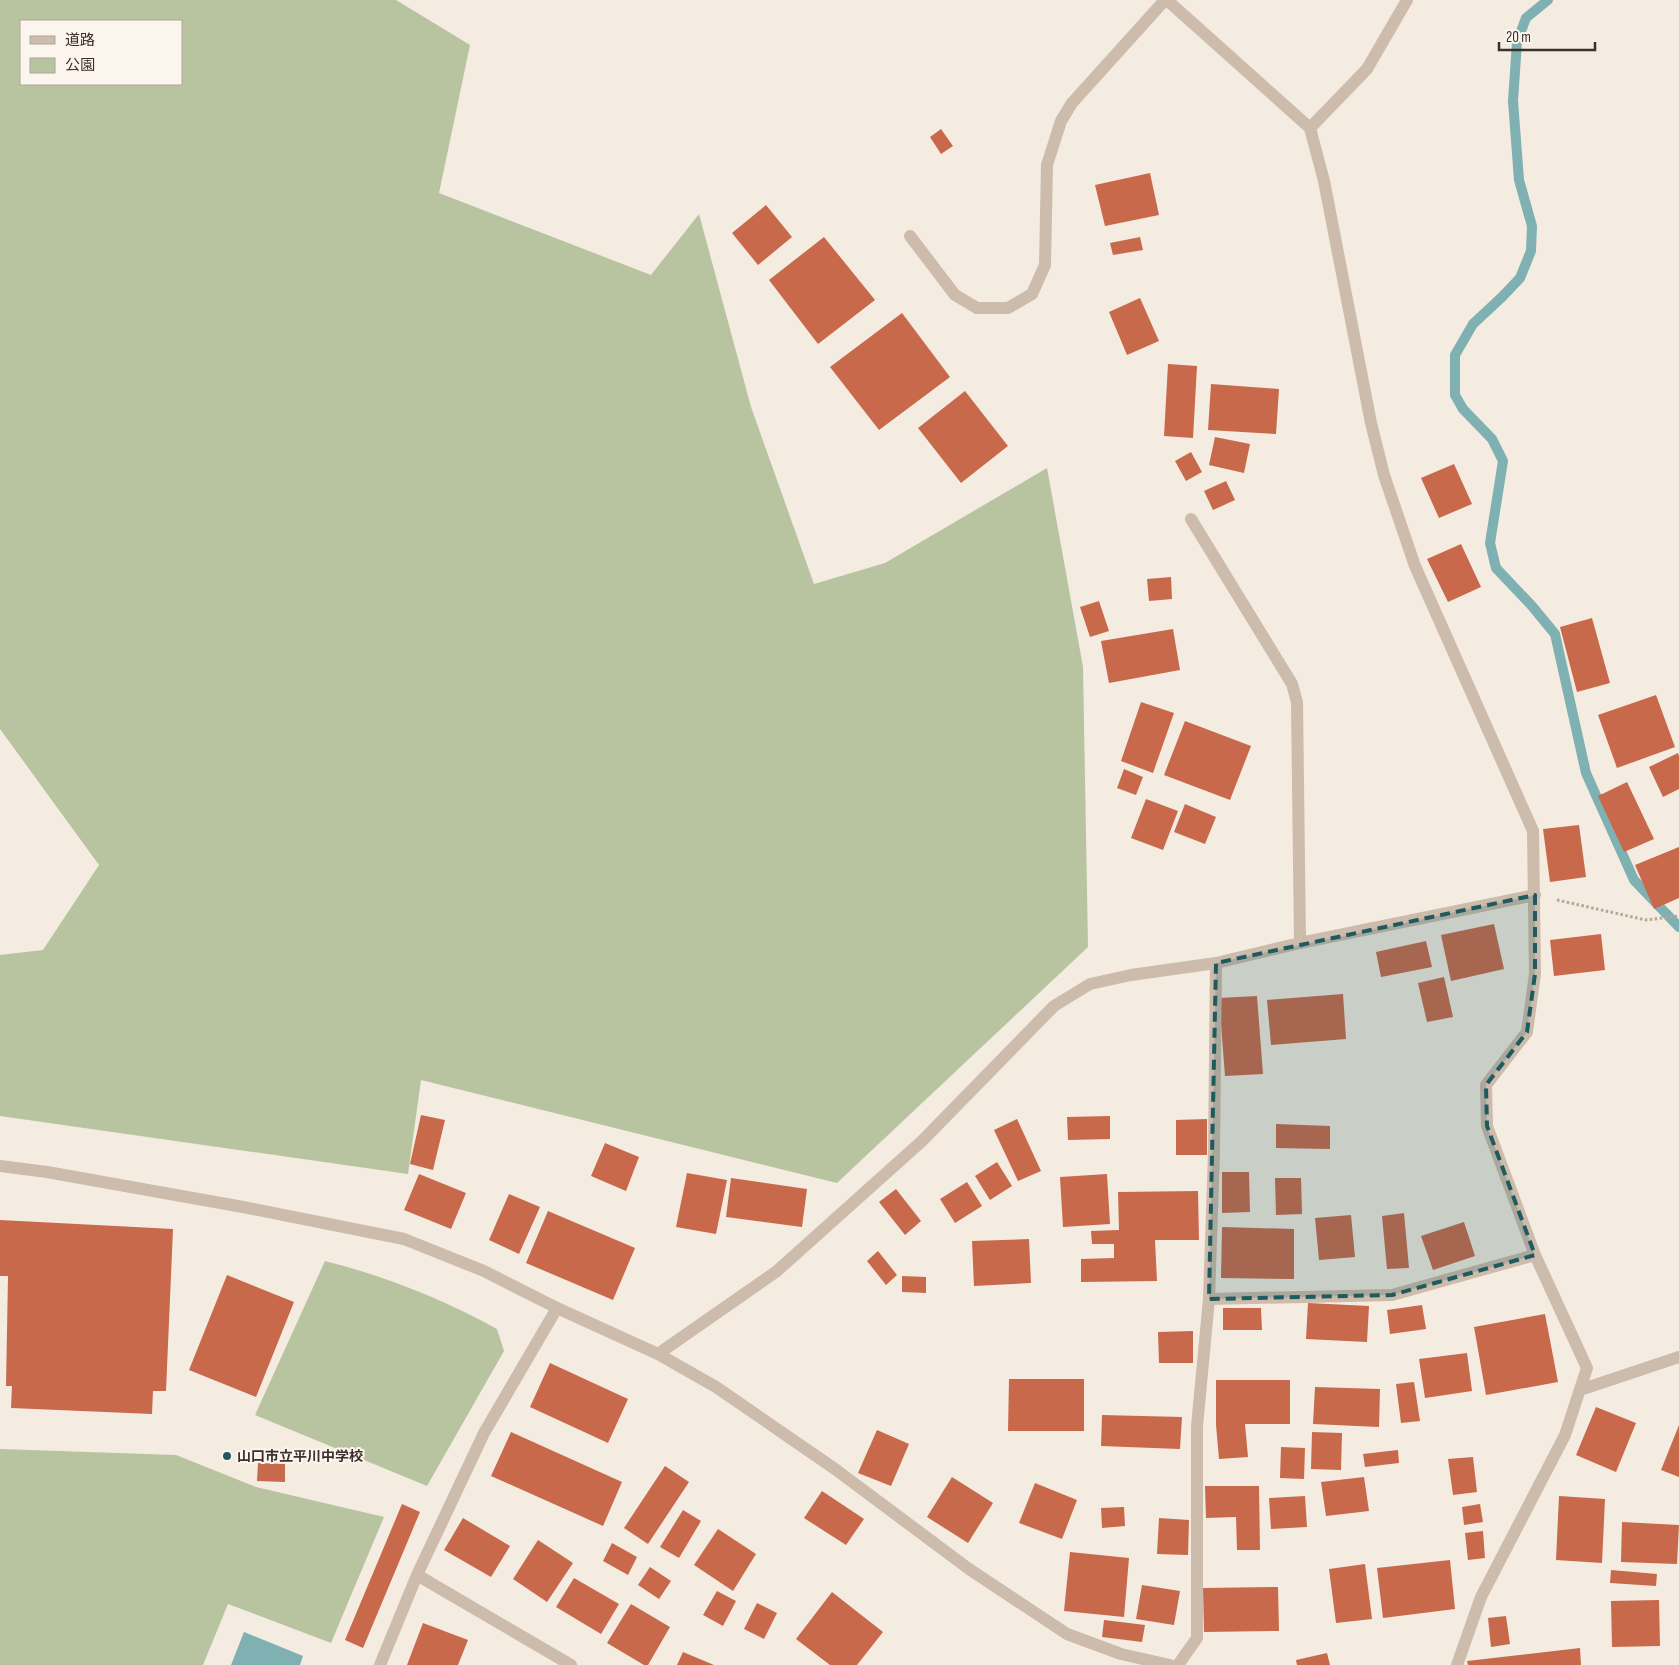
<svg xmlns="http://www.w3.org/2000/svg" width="1679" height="1665" font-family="'Sofia Sans Condensed','Noto Sans JP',sans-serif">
<rect width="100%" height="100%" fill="#f4ebe1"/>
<path fill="#b8c4a0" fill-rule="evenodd" d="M 0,0 L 396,0 L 470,45 L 439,193 L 651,275 L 699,214 L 751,407 L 814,584 L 885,563 L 1047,468 L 1083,667 L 1088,947 L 837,1183 L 421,1080 L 408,1174 L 0,1116 L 0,955 L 43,950 L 99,865 L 0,729 ZM 181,21 L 181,84 L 21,84 L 21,21 Z
M 325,1261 C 385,1276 443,1299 497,1329 L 504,1351 L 427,1486 L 255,1415 Z
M 0,1449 L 176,1455 L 256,1487 L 384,1517 L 331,1643 L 228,1604 L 203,1665 L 0,1665 Z"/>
<path fill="#7fb0b2" d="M 244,1632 L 303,1656 L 300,1665 L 231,1665 Z"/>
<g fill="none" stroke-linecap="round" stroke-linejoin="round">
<path stroke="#7fb0b2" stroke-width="10" d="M 1548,0 L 1526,18 L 1517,42 L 1513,101 L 1519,180 L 1532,226 L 1531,251 L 1520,278 L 1502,297 L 1473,324 L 1455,355 L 1455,395 L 1463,409 L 1492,439 L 1503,461 L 1490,543 L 1496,568 L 1532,606 L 1555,634 L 1586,773 L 1634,880 L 1679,927"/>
</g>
<path fill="#c8694b" d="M 941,129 L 953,146 L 941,154 L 930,137 Z
M 1150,173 L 1159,215 L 1105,226 L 1095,185 Z
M 766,205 L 792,237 L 758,265 L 732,233 Z
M 824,237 L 875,300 L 818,344 L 769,280 Z
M 1140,237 L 1143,250 L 1113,255 L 1110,243 Z
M 1140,298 L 1159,341 L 1127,355 L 1109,312 Z
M 902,313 L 950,377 L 879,430 L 830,367 Z
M 1168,364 L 1197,366 L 1193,438 L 1164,436 Z
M 1211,384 L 1279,389 L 1276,434 L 1208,430 Z
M 965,391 L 1008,446 L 961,483 L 918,428 Z
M 1215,437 L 1250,444 L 1244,473 L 1209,465 Z
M 1191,452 L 1202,472 L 1186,481 L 1175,461 Z
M 1454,464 L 1472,504 L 1439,518 L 1421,478 Z
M 1226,481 L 1235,500 L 1213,510 L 1204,491 Z
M 1461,544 L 1481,587 L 1448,602 L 1427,559 Z
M 1171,577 L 1172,599 L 1149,601 L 1147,579 Z
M 1099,601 L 1109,631 L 1090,637 L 1080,607 Z
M 1592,618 L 1610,683 L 1577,692 L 1560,627 Z
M 1173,629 L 1180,670 L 1109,683 L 1101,641 Z
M 1656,695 L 1675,747 L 1617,768 L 1598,715 Z
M 1141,702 L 1174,713 L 1153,773 L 1121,761 Z
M 1185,721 L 1251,746 L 1230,800 L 1164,775 Z
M 1678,753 L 1679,756 L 1679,789 L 1663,797 L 1649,767 Z
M 1124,769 L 1143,777 L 1136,795 L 1117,788 Z
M 1627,782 L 1654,839 L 1624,852 L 1598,796 Z
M 1146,799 L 1178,811 L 1163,850 L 1131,838 Z
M 1185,804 L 1216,817 L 1205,844 L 1174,832 Z
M 1579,825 L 1586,877 L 1550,882 L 1543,829 Z
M 1679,847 L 1679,898 L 1654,909 L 1635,865 Z
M 1494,924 L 1504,969 L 1451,981 L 1441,935 Z
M 1601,934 L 1605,970 L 1554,976 L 1550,940 Z
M 1426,941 L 1432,967 L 1381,977 L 1376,952 Z
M 1444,977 L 1453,1017 L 1427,1022 L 1418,983 Z
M 1343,994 L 1346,1039 L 1271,1045 L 1267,1000 Z
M 1257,996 L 1263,1074 L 1225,1076 L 1219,998 Z
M 421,1115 L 445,1120 L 433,1170 L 410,1164 Z
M 1110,1116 L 1110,1139 L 1068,1140 L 1067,1117 Z
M 1017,1119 L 1041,1171 L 1018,1181 L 994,1130 Z
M 1207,1119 L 1207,1155 L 1176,1155 L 1176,1120 Z
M 1276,1124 L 1330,1126 L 1330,1149 L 1276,1148 Z
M 605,1143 L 639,1157 L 626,1191 L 591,1176 Z
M 997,1162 L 1012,1186 L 990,1200 L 975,1176 Z
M 1222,1172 L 1249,1172 L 1250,1212 L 1222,1213 Z
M 687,1173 L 727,1180 L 716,1234 L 676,1227 Z
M 419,1174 L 466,1193 L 451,1229 L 404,1210 Z
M 1107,1174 L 1110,1224 L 1063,1227 L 1060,1177 Z
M 731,1178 L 807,1189 L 802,1227 L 726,1217 Z
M 1275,1178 L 1301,1178 L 1302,1214 L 1276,1215 Z
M 967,1182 L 982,1206 L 955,1223 L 940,1199 Z
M 896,1189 L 921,1221 L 905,1235 L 879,1202 Z
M 1198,1191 L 1199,1240 L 1155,1240 L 1157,1281 L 1081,1282 L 1081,1259 L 1114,1258 L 1114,1244 L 1092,1244 L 1091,1231 L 1119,1230 L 1118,1192 Z
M 509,1194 L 540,1207 L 519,1254 L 489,1240 Z
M 548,1211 L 635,1248 L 613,1300 L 526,1263 Z
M 1404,1213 L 1409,1268 L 1387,1269 L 1382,1216 Z
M 1351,1215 L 1355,1257 L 1319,1260 L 1315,1218 Z
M 0,1220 L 173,1229 L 166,1391 L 153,1391 L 152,1414 L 11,1408 L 12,1386 L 6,1386 L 8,1276 L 0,1276 Z
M 1464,1222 L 1475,1256 L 1433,1270 L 1421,1236 Z
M 1222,1227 L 1294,1229 L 1294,1279 L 1221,1278 Z
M 1029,1239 L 1031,1283 L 974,1286 L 972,1241 Z
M 878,1251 L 897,1275 L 886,1285 L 867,1261 Z
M 227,1275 L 294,1302 L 256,1397 L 189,1370 Z
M 902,1276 L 926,1277 L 926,1293 L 902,1292 Z
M 1308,1303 L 1369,1306 L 1367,1342 L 1306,1339 Z
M 1422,1305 L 1426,1329 L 1390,1334 L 1387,1310 Z
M 1223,1308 L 1261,1308 L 1262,1330 L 1223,1330 Z
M 1545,1314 L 1558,1382 L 1486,1395 L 1474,1327 Z
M 1193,1331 L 1193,1363 L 1159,1363 L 1158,1332 Z
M 1467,1353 L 1472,1391 L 1425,1398 L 1419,1359 Z
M 550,1363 L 628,1399 L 608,1443 L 530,1407 Z
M 1009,1379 L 1084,1379 L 1084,1431 L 1008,1431 Z
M 1216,1380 L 1290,1380 L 1290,1424 L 1245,1424 L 1248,1457 L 1219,1459 L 1216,1425 Z
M 1414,1382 L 1420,1421 L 1401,1423 L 1396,1384 Z
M 1315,1387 L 1380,1389 L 1379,1427 L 1313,1424 Z
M 1596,1407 L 1636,1423 L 1616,1472 L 1576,1455 Z
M 1102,1415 L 1182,1417 L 1180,1449 L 1101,1446 Z
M 1679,1425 L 1679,1477 L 1661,1470 Z
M 877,1430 L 909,1444 L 891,1486 L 858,1473 Z
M 511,1432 L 622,1482 L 603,1526 L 491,1476 Z
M 1312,1432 L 1342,1433 L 1341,1470 L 1311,1469 Z
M 1281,1447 L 1305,1448 L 1304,1479 L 1280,1478 Z
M 1398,1450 L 1399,1463 L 1365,1467 L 1363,1454 Z
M 1473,1457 L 1477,1492 L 1453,1495 L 1448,1459 Z
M 258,1463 L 285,1464 L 285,1482 L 257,1481 Z
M 665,1466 L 689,1482 L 648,1544 L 624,1528 Z
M 952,1477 L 993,1503 L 968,1543 L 927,1517 Z
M 1364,1477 L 1369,1511 L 1326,1516 L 1321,1482 Z
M 1035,1483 L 1077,1500 L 1062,1539 L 1019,1523 Z
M 1205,1486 L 1259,1486 L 1260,1550 L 1237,1550 L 1236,1517 L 1206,1518 Z
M 822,1491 L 864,1519 L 846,1545 L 804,1518 Z
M 1305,1496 L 1307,1527 L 1271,1529 L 1269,1498 Z
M 1559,1496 L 1605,1499 L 1602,1563 L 1556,1560 Z
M 402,1504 L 420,1512 L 363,1648 L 345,1640 Z
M 1480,1504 L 1483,1522 L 1464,1525 L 1462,1507 Z
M 1124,1507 L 1125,1526 L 1102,1528 L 1101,1508 Z
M 683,1510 L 701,1521 L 679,1558 L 660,1547 Z
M 463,1518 L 510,1546 L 491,1577 L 444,1550 Z
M 1159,1518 L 1189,1520 L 1188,1555 L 1157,1554 Z
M 1622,1522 L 1679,1525 L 1677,1564 L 1621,1562 Z
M 718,1529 L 756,1554 L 733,1591 L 694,1565 Z
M 1483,1531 L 1485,1558 L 1468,1560 L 1465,1533 Z
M 538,1540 L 573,1563 L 547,1602 L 513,1579 Z
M 612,1543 L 637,1557 L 628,1575 L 603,1561 Z
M 1070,1552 L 1129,1558 L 1124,1617 L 1064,1611 Z
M 1450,1560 L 1455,1609 L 1383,1618 L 1377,1568 Z
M 1365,1564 L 1372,1619 L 1336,1623 L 1329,1569 Z
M 650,1567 L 671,1581 L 659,1599 L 638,1585 Z
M 1611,1570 L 1657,1574 L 1656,1586 L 1610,1583 Z
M 574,1578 L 619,1604 L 601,1634 L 556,1607 Z
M 1142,1585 L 1180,1591 L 1174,1625 L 1136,1619 Z
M 1278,1587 L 1279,1631 L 1204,1632 L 1203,1588 Z
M 717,1591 L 736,1601 L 723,1626 L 703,1615 Z
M 832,1592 L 883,1632 L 857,1665 L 830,1665 L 796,1639 Z
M 1659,1600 L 1660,1646 L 1612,1647 L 1611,1601 Z
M 757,1603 L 777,1613 L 764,1639 L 744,1629 Z
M 631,1604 L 670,1627 L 648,1665 L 644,1665 L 607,1643 Z
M 1506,1616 L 1510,1644 L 1491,1647 L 1488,1618 Z
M 1104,1620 L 1145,1625 L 1142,1642 L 1102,1637 Z
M 423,1623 L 468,1640 L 458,1665 L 407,1665 Z
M 1580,1648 L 1581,1665 L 1468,1665 L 1467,1661 Z
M 683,1652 L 714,1665 L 677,1665 Z
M 1327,1653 L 1330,1665 L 1297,1665 L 1296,1660 Z"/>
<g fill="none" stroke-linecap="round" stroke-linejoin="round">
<path stroke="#b9a596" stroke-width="3" stroke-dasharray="2.5 2.5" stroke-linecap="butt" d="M 1557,900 L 1646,920 L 1679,916"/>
<path stroke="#cdbbac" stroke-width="12" d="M 910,236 L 955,295 L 977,308 L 1008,308 L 1032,294 L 1045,265 L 1047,165 L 1061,121 L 1072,103 L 1165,0"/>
<path stroke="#cdbbac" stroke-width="12" d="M 1167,0 L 1310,128 L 1324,181 L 1371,423 L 1384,475 L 1415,566 L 1533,831 L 1535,974 L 1527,1032 L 1486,1085 L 1487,1126 L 1535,1255 L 1587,1368 L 1565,1435 L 1481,1597 L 1457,1665
M 1310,128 L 1367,69 L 1407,0
M 1191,519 L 1292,684 L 1297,702 L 1300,943
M 1209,1299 L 1392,1295 L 1535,1255
M 658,1354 L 777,1271 L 922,1141 L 1054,1006 L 1090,984 L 1131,975 L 1216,963 L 1300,943 L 1535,895
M 1580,1390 L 1679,1357
M 417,1575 L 571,1665
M 380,1665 L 417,1575 L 484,1433 L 557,1308 L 658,1354 L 716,1387 L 835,1469 L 969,1569 L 1067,1634 L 1121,1654 L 1170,1665
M 1178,1665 L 1197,1638 L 1197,1426 L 1209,1299 L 1214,1153 L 1216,963"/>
<path stroke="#cdbbac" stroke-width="12" d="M 0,1166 L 47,1172 L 243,1207 L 404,1239 L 484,1271 L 557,1308"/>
</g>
<path fill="#1f5a5e" fill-opacity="0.2" stroke="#1f5a5e" stroke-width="4" stroke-dasharray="10 6" stroke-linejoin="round" d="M 1535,895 L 1535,974 L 1527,1032 L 1486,1085 L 1487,1126 L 1535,1255 L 1392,1295 L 1209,1299 L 1216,963 Z"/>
<circle fill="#1f5a5e" stroke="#fbf5ee" stroke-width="2" cx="227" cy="1456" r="5"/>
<g text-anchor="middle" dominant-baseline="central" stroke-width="4" stroke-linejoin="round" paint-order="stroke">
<g font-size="14" font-weight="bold" fill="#3b302b" stroke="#fbf5ee" text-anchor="start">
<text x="237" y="1456">山口市立平川中学校</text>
</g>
</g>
<rect x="20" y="20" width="162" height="65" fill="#fbf5ee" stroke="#aea6a0"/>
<rect x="30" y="36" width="25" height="8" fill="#cdbbac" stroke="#aea6a0"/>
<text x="65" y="45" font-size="15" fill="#3b302b">道路</text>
<rect x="30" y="58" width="25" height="15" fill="#b8c4a0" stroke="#aea6a0"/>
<text x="65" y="70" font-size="15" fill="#3b302b">公園</text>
<path d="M1499 42v8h96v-8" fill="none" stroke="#3b302b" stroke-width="2.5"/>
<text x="1506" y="42" font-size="15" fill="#3b302b" stroke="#fbf5ee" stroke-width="4" paint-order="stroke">20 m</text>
</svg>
